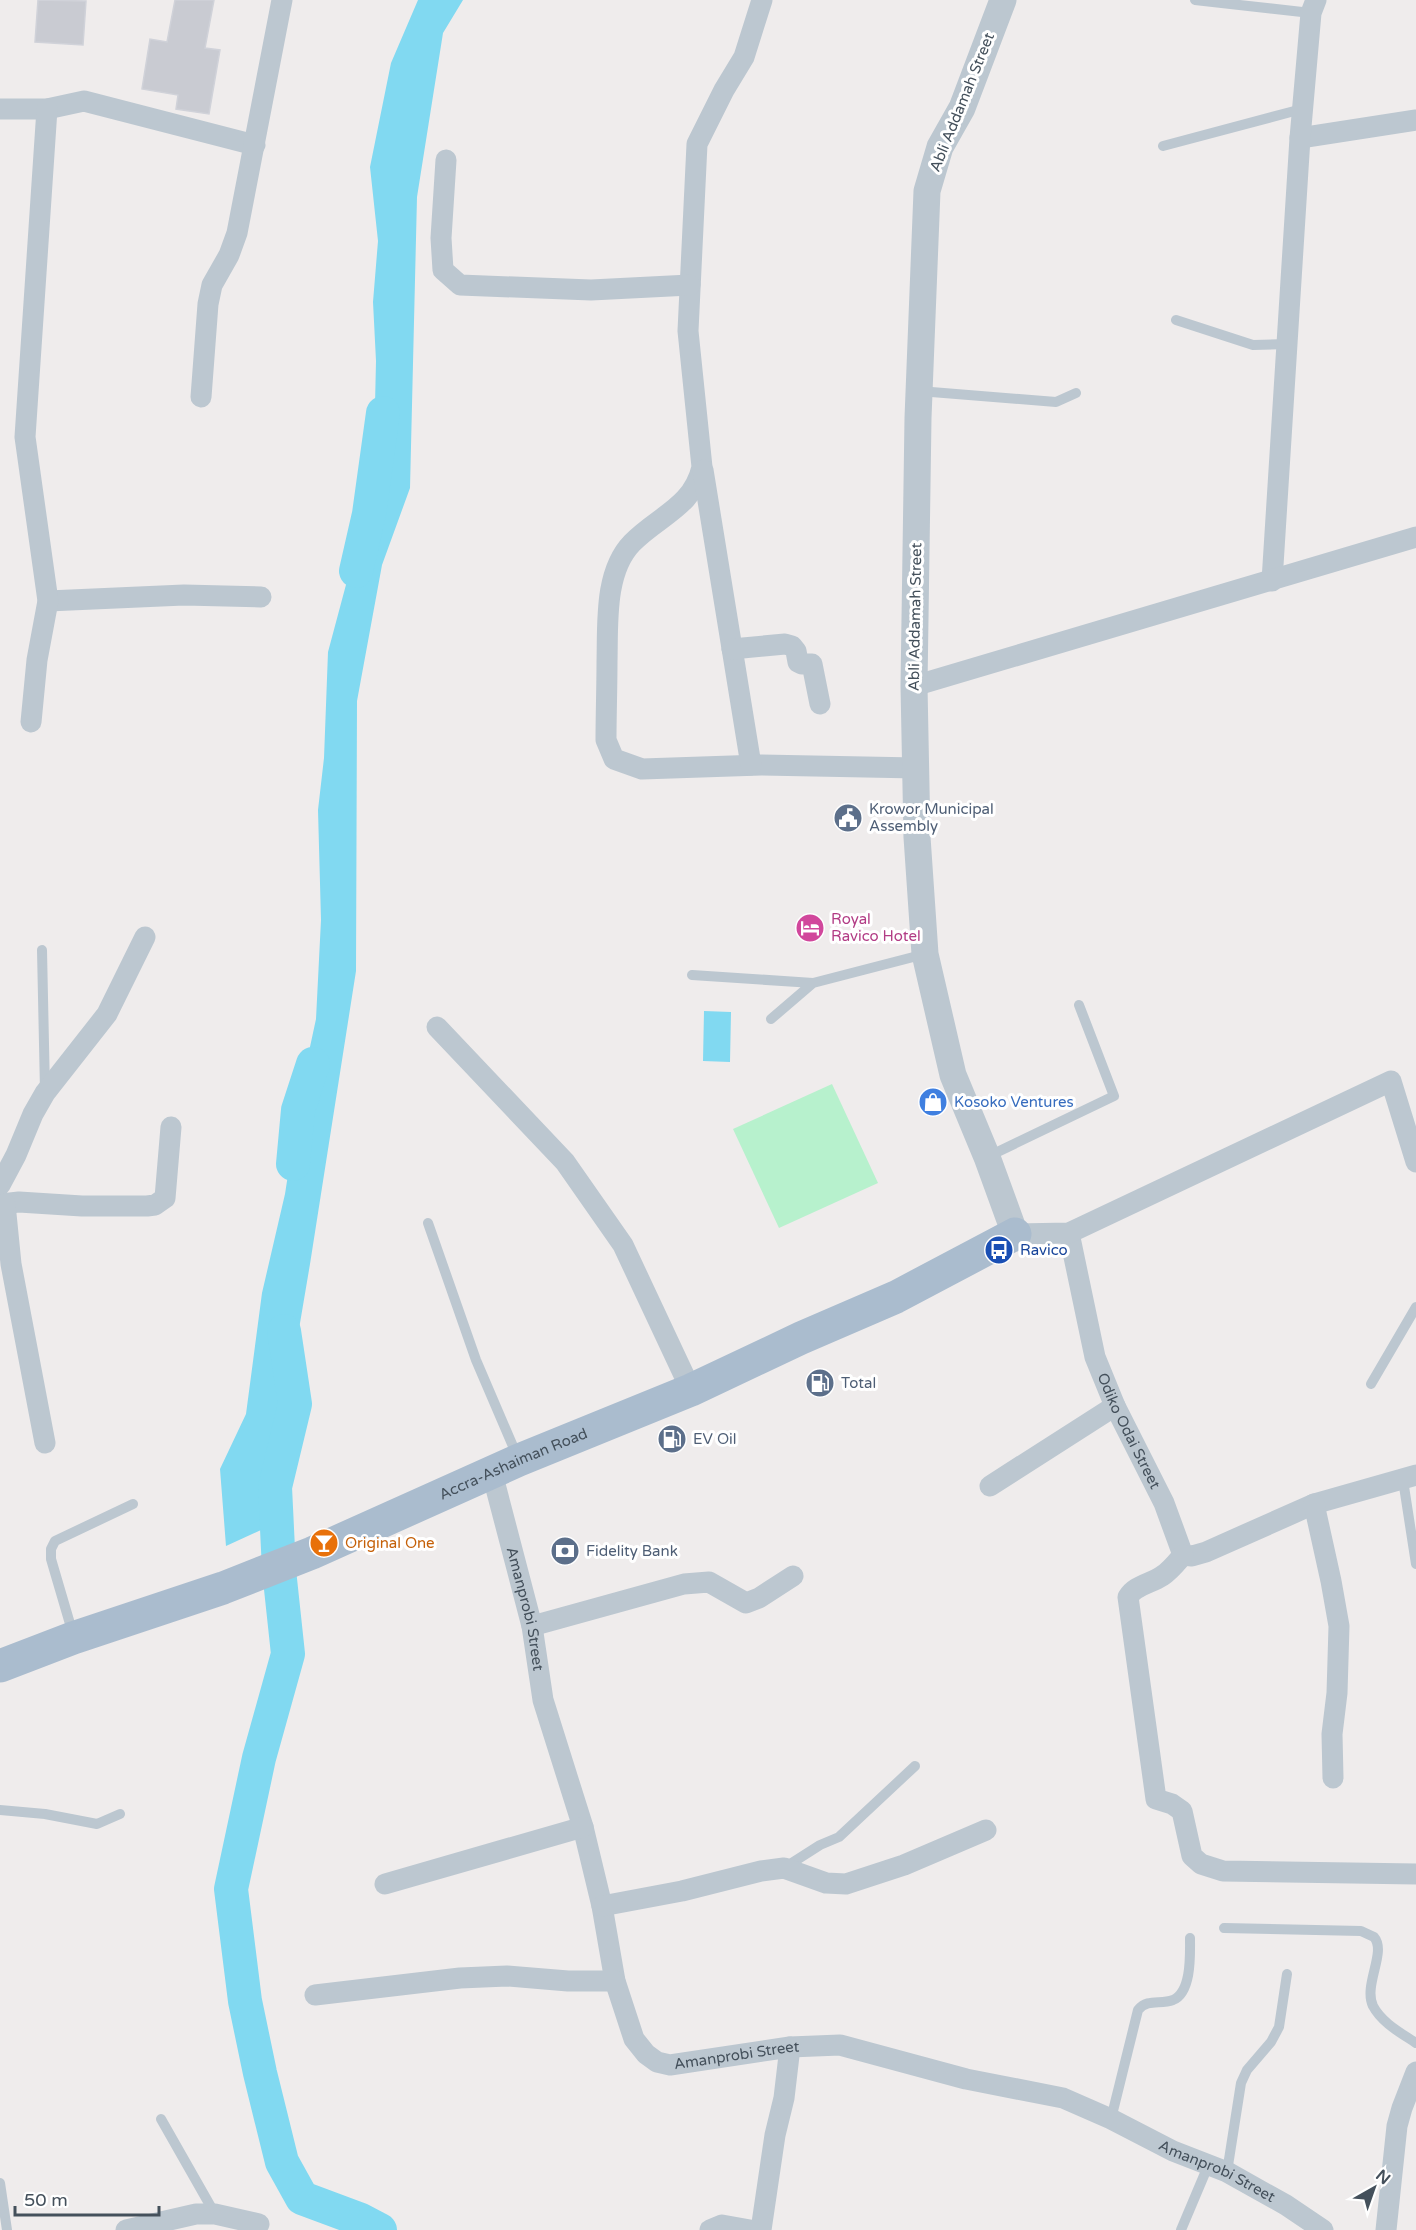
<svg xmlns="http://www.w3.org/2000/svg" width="1416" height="2230" font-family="'Varela Round',sans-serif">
<rect width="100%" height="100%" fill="#efecec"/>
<path fill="#b7f1cd" d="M 832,1084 L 878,1183 L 779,1228 L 733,1129 Z"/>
<path fill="#81d9f1" d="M 418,0 L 463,0 L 443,33 L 417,197 L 410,488 L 382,565 L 357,701 L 356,971 L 310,1264 L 277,1459 L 261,1530 L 226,1546 L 220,1469 L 246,1414 L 262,1293 L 285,1194 L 302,1084 L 316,1019 L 321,920 L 318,810 L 324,758 L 328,652 L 351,566 L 381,487 L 374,449 L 376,361 L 373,302 L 378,241 L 370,167 L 391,63 Z
M 704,1011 L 731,1012 L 730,1062 L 703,1061 Z"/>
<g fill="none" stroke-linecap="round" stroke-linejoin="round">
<path stroke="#81d9f1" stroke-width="34" d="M 356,571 L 369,514 L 383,413
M 293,1164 L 298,1110 L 313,1064
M 284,1331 L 295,1404 L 275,1487 L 279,1570 L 288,1654 L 259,1758 L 231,1889 L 245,2001 L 260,2073 L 282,2162 L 302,2198 L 361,2220 L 380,2230"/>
</g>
<path fill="#c9cbd2" stroke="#d0d2d9" stroke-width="1.5" d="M 38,0 L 86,1 L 83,45 L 35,42 Z
M 175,0 L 214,0 L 205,48 L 220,50 L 209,114 L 176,109 L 178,95 L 142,89 L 150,39 L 167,42 Z"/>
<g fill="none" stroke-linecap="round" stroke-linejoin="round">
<path stroke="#bcc7d0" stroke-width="10" d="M 1195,0 L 1311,13
M 1163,146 L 1302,109
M 1176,320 L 1253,345 L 1287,344
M 919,391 L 1056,402 L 1076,393
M 42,950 L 45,1091
M 692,975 L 813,983 L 925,954
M 771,1019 L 813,983
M 987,1157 L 1114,1096 L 1079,1005
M 428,1223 L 476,1360 L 518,1458
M 1371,1384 L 1416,1307
M 1403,1480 L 1416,1564
M 73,1634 L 51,1559 L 51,1549 L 55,1541 L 133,1504
M 0,1810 L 45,1814 L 97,1824 L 120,1814
M 784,1868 L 820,1845 L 839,1837 L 915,1766
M 1224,1928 L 1361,1931 L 1374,1937 C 1387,1952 1363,1985 1373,2006 C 1382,2023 1401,2033 1416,2043
M 161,2119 L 215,2214
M 1111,2119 L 1138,2010 C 1148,1998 1160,2005 1173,2000 C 1192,1992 1190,1954 1190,1938
M 1227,2172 L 1241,2083 L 1247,2070 L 1271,2042 L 1279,2027 L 1287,1974
M 0,2183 L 7,2230
M 1181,2230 L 1208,2166"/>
<g stroke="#bcc7d0" stroke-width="21">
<path d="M 762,0 L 744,57 L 724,90 L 697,144 L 688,331 L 702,467 C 693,507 658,516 632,543 C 604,572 608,624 607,662 C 607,688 606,714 606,740 L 614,759 L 642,769 L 761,765 L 917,768"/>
<path d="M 0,109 L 47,109 L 84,101 L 255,145"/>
<path d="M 1300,138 L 1416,120"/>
<path d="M 446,160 L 441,238 L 443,270 L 460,285 L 591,290 L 690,285"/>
<path d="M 201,397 L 208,304 L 212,285 L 229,255 L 237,233 L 282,0"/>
<path d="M 703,470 L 751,765"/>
<path d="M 1272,581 L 1300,138 L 1311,13 L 1316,0"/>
<path d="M 48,601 L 184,595 L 261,597"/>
<path d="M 732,649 L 785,644 L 792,646 L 796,651 L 798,662 L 802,664 L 812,664 L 820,704"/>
<path d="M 914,686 L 1416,537"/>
<path d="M 31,722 L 37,660 L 48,601 L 25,437 L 47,109"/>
<path d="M 437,1027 L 565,1162 L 623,1245 L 691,1390"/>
<path d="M 0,1185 L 16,1155 L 33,1114 L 45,1093 L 107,1014 L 145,937"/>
<path d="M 0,1204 L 19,1202 L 82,1206 L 147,1206 L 155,1205 L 165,1198 L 171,1127"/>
<path d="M 5,1204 L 11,1264 L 45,1443"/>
<path id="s1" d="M 1069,1233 L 1095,1357 L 1115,1406 L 1164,1503 L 1183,1555 L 1192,1556 L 1206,1552 L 1314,1504 L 1416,1475"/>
<path d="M 1015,1234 L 1069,1233 L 1391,1081 L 1416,1162"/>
<path id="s2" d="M 492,1473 L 532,1626 L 543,1700 L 583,1827 L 602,1906 L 615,1981 L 634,2039 L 646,2054 L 657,2062 L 670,2065 L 790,2047 L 840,2045 L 966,2079 L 1063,2098 L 1111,2119 L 1173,2151 L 1227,2172 L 1286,2205 L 1323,2230"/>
<path d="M 990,1486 L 1115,1406"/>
<path d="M 1314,1504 L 1331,1581 L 1339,1626 L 1337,1693 L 1332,1734 L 1333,1778"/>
<path d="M 1183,1555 C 1177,1562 1170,1571 1162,1576 C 1150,1584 1135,1585 1128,1597 L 1156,1799 L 1172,1804 L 1182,1811 L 1192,1856 L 1201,1864 L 1223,1871 L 1416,1874"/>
<path d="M 532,1626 L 684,1584 L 709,1582 L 746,1603 L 759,1598 L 793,1576"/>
<path d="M 385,1884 L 583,1827"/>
<path d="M 602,1906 L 682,1891 L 761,1871 L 784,1868 L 826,1883 L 846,1884 L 904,1865 L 986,1830"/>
<path d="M 315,1995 L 460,1978 L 507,1976 L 568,1981 L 615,1981"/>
<path d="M 126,2230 L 196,2214 L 215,2214 L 259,2224"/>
<path d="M 710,2230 L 722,2225 L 750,2230"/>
<path d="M 761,2230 L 775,2135 L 784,2098 L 790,2047"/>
<path d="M 1386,2230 L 1397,2126 L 1402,2108 L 1416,2072"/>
</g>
<path stroke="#bcc7d0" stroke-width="27" d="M 1003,0 L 962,108 L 940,147 L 927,191 L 918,418 L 914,686 L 917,837 L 925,954 L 953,1075 L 987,1157 L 1015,1234"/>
<path stroke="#aabcce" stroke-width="33" id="s3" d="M 0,1666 L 73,1638 L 223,1588 L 312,1553 L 519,1460 L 691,1390 L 801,1338 L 896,1297 L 1015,1234"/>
</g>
<defs>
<g id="civic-disc" transform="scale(1.5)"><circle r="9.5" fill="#5c6f8a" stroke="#fff"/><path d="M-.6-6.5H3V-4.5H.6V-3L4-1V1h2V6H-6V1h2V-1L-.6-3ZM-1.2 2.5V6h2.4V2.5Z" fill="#fff"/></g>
<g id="hotel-disc" transform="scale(1.5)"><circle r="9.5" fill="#d1479c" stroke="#fff"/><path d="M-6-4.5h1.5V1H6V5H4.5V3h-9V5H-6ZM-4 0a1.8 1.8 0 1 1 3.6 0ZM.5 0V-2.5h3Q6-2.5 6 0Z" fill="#fff"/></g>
<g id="shop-disc" transform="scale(1.5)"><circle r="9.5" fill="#3f7fe0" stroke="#fff"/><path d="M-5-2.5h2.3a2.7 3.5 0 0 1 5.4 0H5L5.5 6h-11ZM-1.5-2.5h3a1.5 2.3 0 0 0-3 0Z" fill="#fff"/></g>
<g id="bus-disc" transform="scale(1.5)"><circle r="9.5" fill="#1a4fb4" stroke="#fff"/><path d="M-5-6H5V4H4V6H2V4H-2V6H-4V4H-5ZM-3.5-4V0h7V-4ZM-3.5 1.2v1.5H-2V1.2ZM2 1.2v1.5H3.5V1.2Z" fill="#fff"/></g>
<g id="fuel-disc" transform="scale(1.5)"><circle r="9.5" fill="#5c6f8a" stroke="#fff"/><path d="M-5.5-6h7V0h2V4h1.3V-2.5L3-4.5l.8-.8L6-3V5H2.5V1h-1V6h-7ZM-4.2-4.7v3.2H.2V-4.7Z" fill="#fff"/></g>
<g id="bar-disc" transform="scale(1.5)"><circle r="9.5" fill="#e8710a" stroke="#fff"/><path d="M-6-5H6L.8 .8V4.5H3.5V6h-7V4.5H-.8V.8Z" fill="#fff"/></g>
<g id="bank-disc" transform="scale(1.5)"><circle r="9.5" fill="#5c6f8a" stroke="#fff"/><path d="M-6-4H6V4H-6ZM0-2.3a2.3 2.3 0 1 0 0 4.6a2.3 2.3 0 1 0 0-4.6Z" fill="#fff"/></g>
</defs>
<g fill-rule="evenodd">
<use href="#civic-disc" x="848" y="818"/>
<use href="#hotel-disc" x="810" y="928"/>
<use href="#shop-disc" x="933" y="1102"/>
<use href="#bus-disc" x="999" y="1250"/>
<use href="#fuel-disc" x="820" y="1383"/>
<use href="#fuel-disc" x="672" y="1439"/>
<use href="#bar-disc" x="324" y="1543"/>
<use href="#bank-disc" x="565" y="1551"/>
</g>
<g text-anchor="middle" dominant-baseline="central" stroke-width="6" stroke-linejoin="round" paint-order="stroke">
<g font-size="15" fill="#44505b" stroke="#fff">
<text transform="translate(962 102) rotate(-68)">Abli Addamah Street</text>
<text transform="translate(915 617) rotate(-89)">Abli Addamah Street</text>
<text stroke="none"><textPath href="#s1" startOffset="208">Odiko Odai Street</textPath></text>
<text stroke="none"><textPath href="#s3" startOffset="552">Accra-Ashaiman Road</textPath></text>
<text stroke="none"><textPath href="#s2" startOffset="140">Amanprobi Street</textPath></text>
<text stroke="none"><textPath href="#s2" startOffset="698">Amanprobi Street</textPath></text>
<text stroke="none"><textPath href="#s2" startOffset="1202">Amanprobi Street</textPath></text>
</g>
<g font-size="15" fill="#4e5e75" stroke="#fff" text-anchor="start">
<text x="869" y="809">Krowor Municipal<tspan x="869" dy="17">Assembly</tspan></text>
<text x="841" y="1383">Total</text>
<text x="693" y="1439">EV Oil</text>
<text x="586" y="1551">Fidelity Bank</text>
</g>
<g font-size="15" fill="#b23c85" stroke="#fff" text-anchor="start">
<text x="831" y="919">Royal<tspan x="831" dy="17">Ravico Hotel</tspan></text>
</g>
<g font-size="15" fill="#366cbe" stroke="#fff" text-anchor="start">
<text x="954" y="1102">Kosoko Ventures</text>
</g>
<g font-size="15" fill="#164399" stroke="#fff" text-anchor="start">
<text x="1020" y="1250">Ravico</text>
</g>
<g font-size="15" fill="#c56008" stroke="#fff" text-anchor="start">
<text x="345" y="1543">Original One</text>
</g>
</g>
<g transform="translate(1374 2188) rotate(40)" stroke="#ffffff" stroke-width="4.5" paint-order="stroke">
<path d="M0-4.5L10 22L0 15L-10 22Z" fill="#44505b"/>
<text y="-9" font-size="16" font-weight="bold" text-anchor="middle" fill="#44505b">N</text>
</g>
<path d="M15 2206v9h144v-9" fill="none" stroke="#44505b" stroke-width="3"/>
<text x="24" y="2206" font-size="18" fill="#44505b" stroke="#ffffff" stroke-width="4.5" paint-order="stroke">50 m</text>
</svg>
